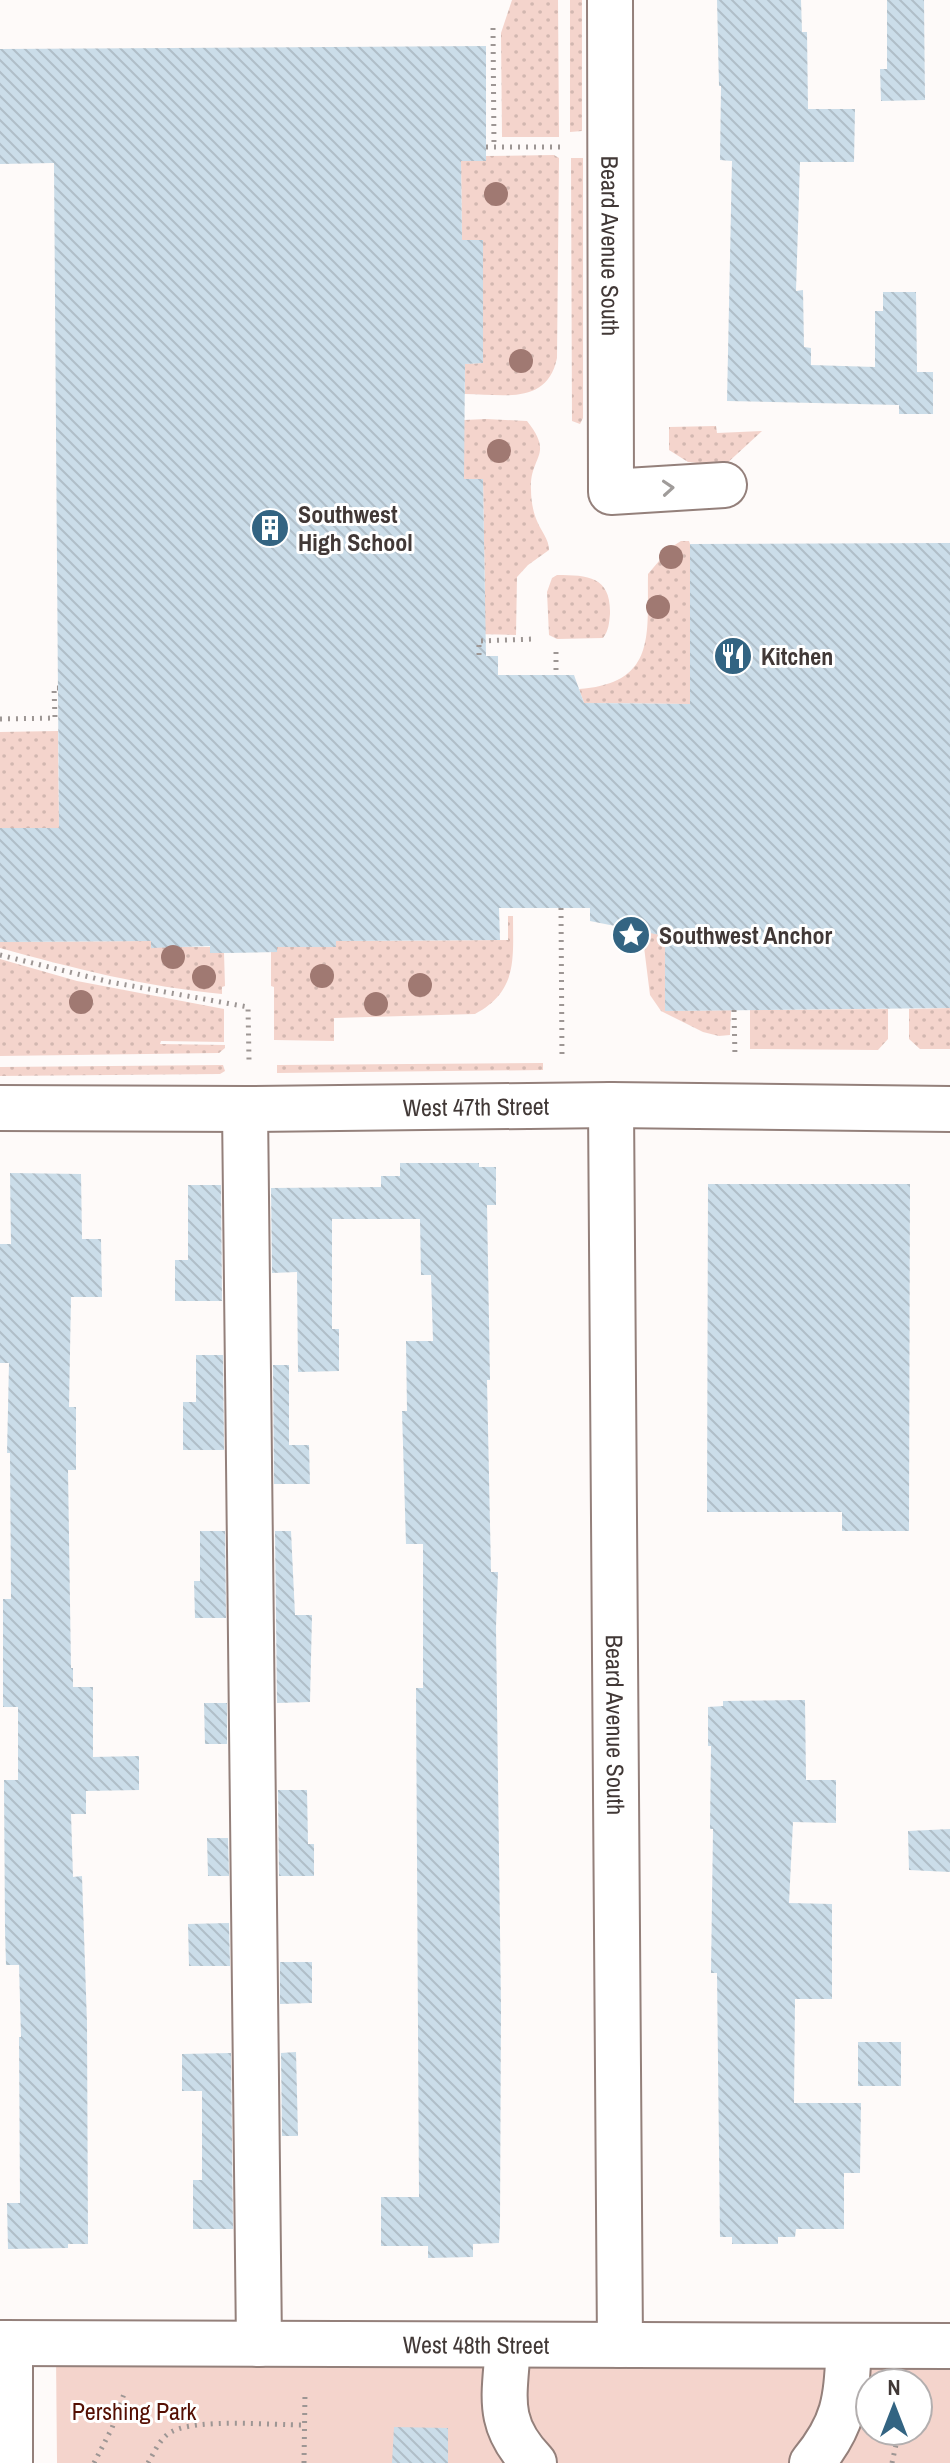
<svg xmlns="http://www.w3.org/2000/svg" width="950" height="2463" font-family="'Archivo Narrow',sans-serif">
<defs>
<pattern id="grass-dots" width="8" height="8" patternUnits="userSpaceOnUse" patternTransform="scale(2)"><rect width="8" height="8" fill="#f4d4cc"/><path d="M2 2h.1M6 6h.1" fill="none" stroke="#d2b7b0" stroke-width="1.8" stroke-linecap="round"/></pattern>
<pattern id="building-back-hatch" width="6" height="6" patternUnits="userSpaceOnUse" patternTransform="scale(2)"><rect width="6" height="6" fill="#cbdde9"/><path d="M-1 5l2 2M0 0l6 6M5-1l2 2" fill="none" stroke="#b0bec8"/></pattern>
</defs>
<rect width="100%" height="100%" fill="#fefaf9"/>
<path fill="url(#grass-dots)" d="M 512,0 L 558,0 L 559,137 L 502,137 L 501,33 Z
M 570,0 L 582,0 L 582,131 L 570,132 Z
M 554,155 L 559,158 L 557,358 C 547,406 502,394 465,394 L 465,364 L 483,363 L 462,240 L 461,161 L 485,161 L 486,156 Z
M 571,158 L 583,158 L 583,418 L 580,424 L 572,421 Z
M 486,419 L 527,421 C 555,456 529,456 531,490 C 531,500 533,512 537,521 C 541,531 549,539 549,550 L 528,565 L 517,577 L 516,635 L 474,634 L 485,601 L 483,479 L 464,479 L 464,420 Z
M 716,426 L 717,433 L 762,431 L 724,466 L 688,462 L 669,450 L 669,427 Z
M 681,541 L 689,541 L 690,544 L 690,704 L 584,703 L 579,689 C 657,683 647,635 648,574 L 670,548 Z
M 557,575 C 589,575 611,577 610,614 C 609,623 609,630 603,638 L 557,639 L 549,635 L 547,592 L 552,578 Z
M 58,731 L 59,828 L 0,828 L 0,732 Z
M 508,916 L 513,916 C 513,959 518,991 475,1014 L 334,1018 L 334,1041 L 274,1040 L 274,987 L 271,986 L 271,952 L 277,952 L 277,946 L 336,947 L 336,941 L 508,940 Z
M 642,931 L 665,935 L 665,1011 L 731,1010 L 730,1035 L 719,1036 L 703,1032 L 661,1011 L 650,995 Z
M 151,941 L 152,947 L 210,947 L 224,953 L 225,986 L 222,987 L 222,994 C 147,987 72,968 0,948 L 0,942 Z
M 0,959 L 77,981 L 224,1009 L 224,1042 L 161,1041 L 160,1044 L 225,1045 L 225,1048 L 219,1053 L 0,1056 Z
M 950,1008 L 950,1049 L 920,1049 L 909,1039 L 909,1009 Z
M 888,1009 L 888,1039 L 878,1050 L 750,1049 L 750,1010 Z
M 543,1063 L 543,1070 L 277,1073 L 277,1065 Z
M 223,1065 L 225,1071 L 220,1074 L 0,1076 L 0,1067 Z"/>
<path fill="#f4d4cc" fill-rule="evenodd" d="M 56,2356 L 950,2364 L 950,2463 L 57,2463 ZM 870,2383 L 918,2383 L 918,2431 L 870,2431 Z"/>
<path fill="url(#building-back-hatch)" d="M 717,0 L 801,0 L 802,32 L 807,32 L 808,109 L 855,109 L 854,162 L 800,162 L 796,291 L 803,290 L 804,347 L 811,348 L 811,365 L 875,367 L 875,311 L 883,311 L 883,292 L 916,292 L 917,372 L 933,372 L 933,414 L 899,414 L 899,405 L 727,401 L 732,161 L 720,160 L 721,86 L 719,86 Z
M 887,0 L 924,0 L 925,100 L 881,101 L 880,69 L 887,69 Z
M 486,46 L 486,161 L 461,161 L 462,240 L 483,240 L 483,363 L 465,364 L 464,479 L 483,479 L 486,656 L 498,656 L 498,675 L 574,675 L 584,703 L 690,704 L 690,544 L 950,543 L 950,1008 L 665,1011 L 665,936 L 590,921 L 590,908 L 499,908 L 500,940 L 336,941 L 336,947 L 277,947 L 277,952 L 227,953 L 210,953 L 210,946 L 151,948 L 151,941 L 0,942 L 0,828 L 59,828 L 54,163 L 0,164 L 0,49 Z
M 400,1163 L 479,1163 L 479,1167 L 496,1167 L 496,1205 L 487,1205 L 490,1380 L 487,1380 L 491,1572 L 498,1572 L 496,1627 L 501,2007 L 500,2223 L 499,2243 L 473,2244 L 473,2257 L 428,2258 L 428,2246 L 381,2246 L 381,2197 L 419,2197 L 416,1688 L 423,1688 L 423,1544 L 406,1544 L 402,1411 L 407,1411 L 406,1341 L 433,1341 L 431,1275 L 421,1275 L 420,1219 L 332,1219 L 332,1329 L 339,1329 L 339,1371 L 298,1372 L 297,1272 L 272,1273 L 271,1188 L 381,1187 L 381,1176 L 400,1176 Z
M 10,1173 L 81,1174 L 82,1239 L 101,1239 L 102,1297 L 71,1297 L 69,1407 L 76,1407 L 76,1470 L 68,1470 L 71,1668 L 73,1668 L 73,1687 L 93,1687 L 93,1757 L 139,1756 L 139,1790 L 86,1791 L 86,1814 L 71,1814 L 73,1877 L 82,1876 L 87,2023 L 88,2244 L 68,2244 L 68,2248 L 8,2249 L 7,2203 L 20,2203 L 19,2037 L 21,2037 L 19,1965 L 6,1965 L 5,1930 L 4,1780 L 18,1780 L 18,1707 L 3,1707 L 3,1599 L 11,1599 L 10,1453 L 7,1453 L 9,1363 L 0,1363 L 0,1244 L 11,1244 Z
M 708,1184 L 910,1184 L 909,1531 L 842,1531 L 842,1512 L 707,1512 Z
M 188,1185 L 221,1185 L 222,1301 L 175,1301 L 175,1260 L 188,1260 Z
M 196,1355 L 223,1355 L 224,1450 L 183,1450 L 183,1402 L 196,1402 Z
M 273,1365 L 289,1365 L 289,1445 L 309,1445 L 310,1484 L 274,1484 Z
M 200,1531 L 225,1531 L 226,1618 L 195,1618 L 194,1581 L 200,1581 Z
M 275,1531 L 291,1531 L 295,1615 L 312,1615 L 310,1702 L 277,1703 Z
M 805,1700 L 806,1780 L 836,1780 L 836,1823 L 793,1822 L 789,1903 L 832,1904 L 832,1999 L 795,1999 L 794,2103 L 861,2103 L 860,2173 L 844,2173 L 844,2229 L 796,2229 L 795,2237 L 778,2237 L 778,2244 L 732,2244 L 732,2237 L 720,2237 L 717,1973 L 711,1973 L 713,1829 L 710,1829 L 711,1746 L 708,1746 L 708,1707 L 723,1706 L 723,1701 Z
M 204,1703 L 227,1703 L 227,1744 L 205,1744 Z
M 278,1790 L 307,1790 L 308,1844 L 314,1844 L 314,1876 L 279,1876 Z
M 950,1829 L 950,1872 L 909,1870 L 908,1831 Z
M 207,1838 L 228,1838 L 229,1876 L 208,1876 Z
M 229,1923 L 230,1966 L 189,1966 L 188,1924 Z
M 280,1962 L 312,1962 L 312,2003 L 280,2004 Z
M 858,2042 L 901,2042 L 901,2086 L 858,2086 Z
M 296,2052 L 298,2136 L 282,2136 L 281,2053 Z
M 231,2053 L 233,2229 L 193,2229 L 193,2180 L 202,2180 L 202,2091 L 182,2091 L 182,2054 Z
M 394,2427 L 448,2428 L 448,2463 L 392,2463 Z"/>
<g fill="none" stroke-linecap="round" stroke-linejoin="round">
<g stroke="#94807b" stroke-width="48">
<g id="minor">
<path id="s1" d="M 610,0 L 611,492 L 724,485"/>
<path id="s2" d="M 611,1105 L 620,2345"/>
<path id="s3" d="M 0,1108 L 245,1109 L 611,1105 L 950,1109"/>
<path d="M 245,1109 L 259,2344"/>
<path id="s4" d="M 0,2343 L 950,2346"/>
<path d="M 508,2345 C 505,2396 495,2423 534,2463"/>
<path d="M 10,2463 L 10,2344"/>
<path d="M 812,2463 C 846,2422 846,2398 849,2347"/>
</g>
</g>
<path stroke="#9d9694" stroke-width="5" stroke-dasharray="2 6" stroke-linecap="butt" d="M 493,28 L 494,147
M 486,147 L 563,147
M 556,652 L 556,675
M 479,655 L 479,641 L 534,639
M 0,719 L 55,718 L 54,688 L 58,688
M 561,908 L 562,1058
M 0,955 L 110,982 L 248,1007 L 249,1060
M 734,1010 L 735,1057
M 94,2463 L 112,2428 L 125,2391
M 148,2463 C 154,2453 160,2438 171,2432 C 196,2418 273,2425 304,2425
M 304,2463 L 305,2393
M 892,2463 L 899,2431"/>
<use href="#minor" stroke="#fff" stroke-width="44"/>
</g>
<g fill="#a07972">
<circle cx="496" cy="194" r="12"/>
<circle cx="521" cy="361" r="12"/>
<circle cx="499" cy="451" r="12"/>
<circle cx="671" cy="557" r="12"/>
<circle cx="658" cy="607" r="12"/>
<circle cx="173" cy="957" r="12"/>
<circle cx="322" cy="976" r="12"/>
<circle cx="204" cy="977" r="12"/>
<circle cx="420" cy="985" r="12"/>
<circle cx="81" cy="1002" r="12"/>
<circle cx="376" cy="1004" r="12"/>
</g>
<defs><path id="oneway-chevron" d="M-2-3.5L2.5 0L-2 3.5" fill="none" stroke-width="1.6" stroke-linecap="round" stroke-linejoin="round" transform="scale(2)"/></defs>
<use stroke="#a09c9a" href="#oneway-chevron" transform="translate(668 488) rotate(-4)"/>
<defs>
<g id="building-disc" transform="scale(2)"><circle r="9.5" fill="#336482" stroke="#fff"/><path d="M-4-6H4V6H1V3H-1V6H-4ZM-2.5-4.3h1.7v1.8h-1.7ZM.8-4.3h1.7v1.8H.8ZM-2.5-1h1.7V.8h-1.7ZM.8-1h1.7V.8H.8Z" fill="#fff"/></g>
<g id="restaurant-disc" transform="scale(2)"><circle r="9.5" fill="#336482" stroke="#fff"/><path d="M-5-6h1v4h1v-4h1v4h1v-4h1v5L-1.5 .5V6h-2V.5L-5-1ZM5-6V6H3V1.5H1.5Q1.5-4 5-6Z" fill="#fff"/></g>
<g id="sight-disc" transform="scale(2)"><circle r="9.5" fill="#336482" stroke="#fff"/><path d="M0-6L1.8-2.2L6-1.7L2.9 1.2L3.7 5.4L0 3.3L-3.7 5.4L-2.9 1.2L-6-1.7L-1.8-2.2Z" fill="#fff"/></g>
</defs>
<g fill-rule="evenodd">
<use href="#building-disc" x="270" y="528"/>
<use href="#restaurant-disc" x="733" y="656"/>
<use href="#sight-disc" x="631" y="935"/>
</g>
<g text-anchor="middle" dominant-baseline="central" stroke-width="6" stroke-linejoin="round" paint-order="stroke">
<g font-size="24" fill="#413836" stroke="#fff">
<text stroke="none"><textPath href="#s1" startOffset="246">Beard Avenue South</textPath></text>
<text stroke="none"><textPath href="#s3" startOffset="476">West 47th Street</textPath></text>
<text stroke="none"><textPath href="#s2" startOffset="620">Beard Avenue South</textPath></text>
<text stroke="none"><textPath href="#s4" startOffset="476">West 48th Street</textPath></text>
</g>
<g font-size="24" font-weight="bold" fill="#413836" stroke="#fff" text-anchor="start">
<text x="298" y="514">Southwest<tspan x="298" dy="28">High School</tspan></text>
<text x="761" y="656">Kitchen</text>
<text x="659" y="935">Southwest Anchor</text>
</g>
<g font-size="24" fill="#540f03" stroke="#fff">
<text x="134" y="2411">Pershing Park</text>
</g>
</g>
<g transform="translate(894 2407)"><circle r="38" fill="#ffffff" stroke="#b3afaf" stroke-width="2"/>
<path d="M0-6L14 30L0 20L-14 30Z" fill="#336482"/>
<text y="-12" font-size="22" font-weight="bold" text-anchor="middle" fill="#413836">N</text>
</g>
</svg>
